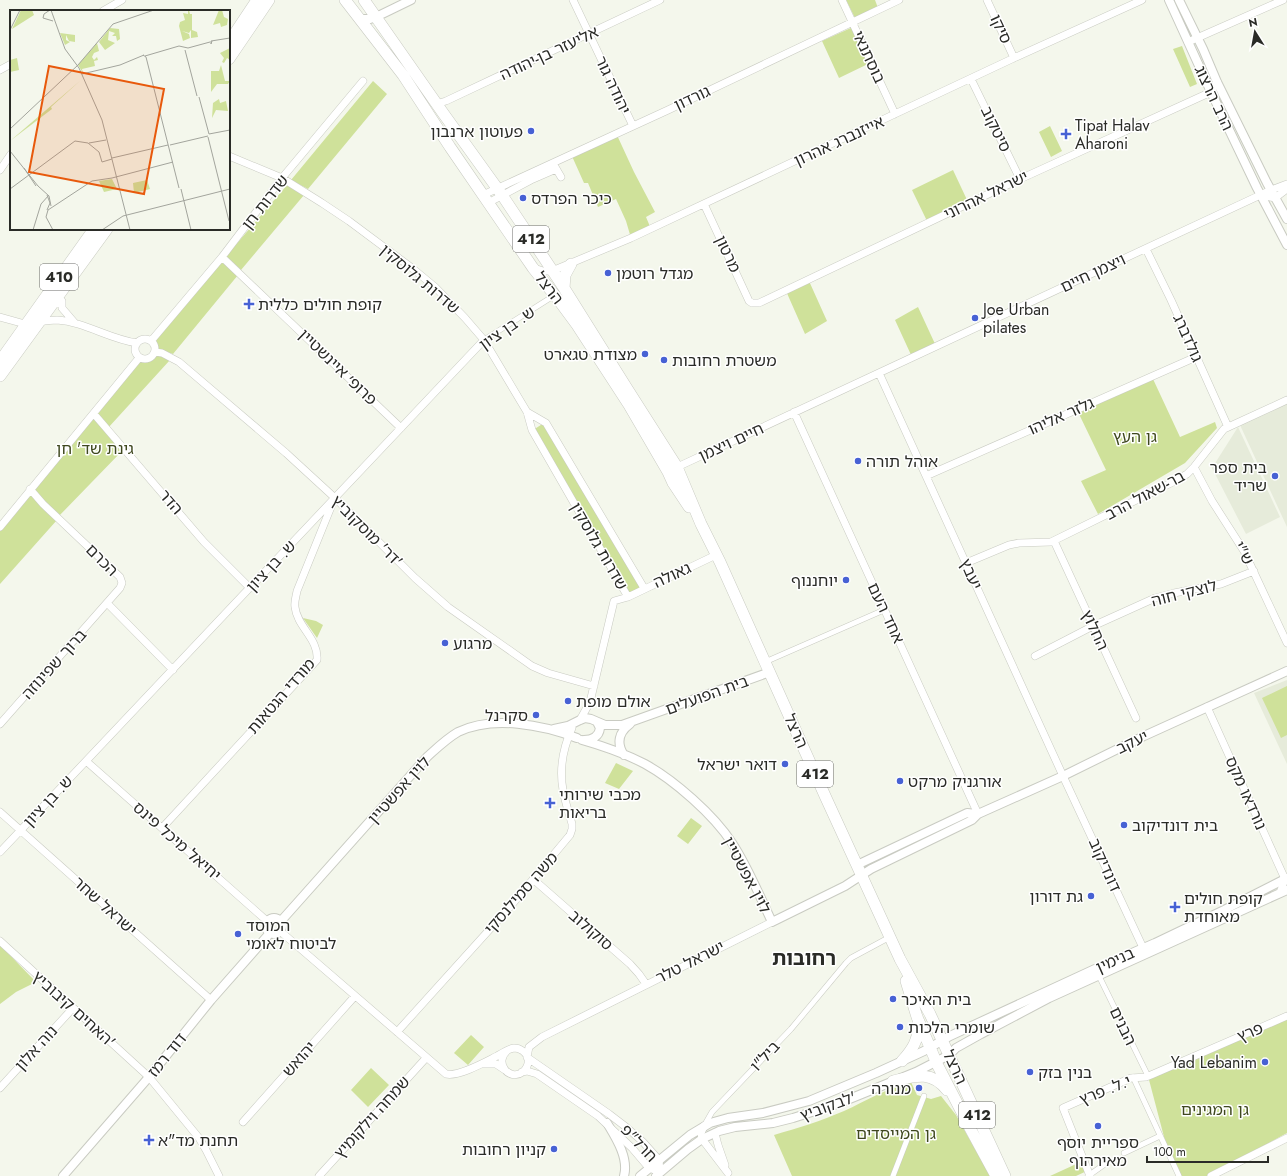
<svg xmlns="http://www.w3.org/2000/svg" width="1287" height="1176" font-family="Jost,'Noto Sans Hebrew',sans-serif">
<rect width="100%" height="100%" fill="#f4f7ec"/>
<path fill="#e6ebda" d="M 1287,403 L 1287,527 L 1240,425 Z
M 1238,427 L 1280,517 L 1246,534 L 1212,468 Z
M 1287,680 L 1287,764 L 1254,693 Z"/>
<path fill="#cfe19a" d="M 846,0 L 875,0 L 878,8 L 855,18 Z
M 853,27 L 870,63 L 839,78 L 822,41 Z
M 1182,46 L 1197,84 L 1190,87 L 1173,49 Z
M 373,81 L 387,94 L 308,189 L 291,180 Z
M 1050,126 L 1062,151 L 1051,157 L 1039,132 Z
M 616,133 L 634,172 L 655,212 L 646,217 L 651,229 L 631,238 L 626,221 L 616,199 L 598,207 L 588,183 L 584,183 L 571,154 Z
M 953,170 L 968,202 L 927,221 L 912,190 Z
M 288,184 L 304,195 L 241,270 L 226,256 Z
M 222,260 L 238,275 L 173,354 L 159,349 L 156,340 Z
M 809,281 L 827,321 L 805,334 L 786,291 Z
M 918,307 L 936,346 L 912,357 L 895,320 Z
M 157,354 L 170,360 L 108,428 L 97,415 L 137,362 C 147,362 150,361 157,354 Z
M 1153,379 L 1180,437 L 1215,422 L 1217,428 L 1185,463 L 1098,514 L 1081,481 L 1106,470 L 1078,412 Z
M 95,417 L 123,450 L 59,516 L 32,490 Z
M 544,423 L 641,589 L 629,595 L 533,430 Z
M 29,492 L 57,520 L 0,584 L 0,530 Z
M 303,618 L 316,621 L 323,625 L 317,638 Z
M 1287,686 L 1287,735 L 1281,738 L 1262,698 Z
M 616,763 L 633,771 L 619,789 L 605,783 Z
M 691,818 L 702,826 L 688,844 L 677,836 Z
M 0,945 L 36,982 L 16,992 L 0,1004 Z
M 1287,1016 L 1287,1133 L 1208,1176 L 1179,1176 L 1168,1152 L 1148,1076 Z
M 471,1035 L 484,1047 L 468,1065 L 454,1053 Z
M 371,1068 L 389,1085 L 368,1107 L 351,1090 Z
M 911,1082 L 917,1095 L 931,1099 L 941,1096 L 956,1115 L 990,1176 L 792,1176 L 774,1135 C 798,1128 821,1121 844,1111 C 866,1101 887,1088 911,1082 Z
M 1085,1160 L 1089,1170 L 1076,1176 L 1050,1176 Z"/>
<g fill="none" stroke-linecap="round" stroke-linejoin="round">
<g stroke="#c9cbc2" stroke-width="6">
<path id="pedestrian" d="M 484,340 L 555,295
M 765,662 L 884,610
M 1099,976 L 1148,1076
M 1133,1077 L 1179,1176
M 704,1126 L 712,1112 L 791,1029 L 846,963 L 851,958 L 890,937
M 1124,1153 L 1160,1136
M 893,1176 L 924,1096
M 1088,1176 L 1105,1164"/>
</g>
<g stroke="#c9cbc2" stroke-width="8">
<path id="minor" d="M 573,0 L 633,126
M 842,0 L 895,114
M 987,0 L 1014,58
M 103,11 L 122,0
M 1188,42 L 1283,0
M 0,70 L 11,64
M 971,79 L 1020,179
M 436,104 L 446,101 L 660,0
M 229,156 L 282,178 L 322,203 L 349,221 L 412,268 L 435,287 L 465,318 L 484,340 L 527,412 L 532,430 L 628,597
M 554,165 L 561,177
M 0,170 L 11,154
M 483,195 L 668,110 L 899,0
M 1261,195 L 1275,198 L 1287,189
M 488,203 L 533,179 L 556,169
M 704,204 L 749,301 L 752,303 L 759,303 L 1018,180 L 1211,92 L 1217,82
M 1146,249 L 1171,300 L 1228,427
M 222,257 L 401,428
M 534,268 L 543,271 L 552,271 L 631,238 L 1014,58 L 1142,0
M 54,304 L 62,301 L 62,308 L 74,322
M 0,317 L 25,324 L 28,324
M 39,322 C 45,321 51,320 57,320 C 85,322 109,339 137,343
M135 349a10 10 0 1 1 20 0a10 10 0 1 1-20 0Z
M 151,341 L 222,257 L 282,178 L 363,81
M 155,352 L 162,353 L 179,362 L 286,453 L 335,498 L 415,578 L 448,607 L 532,666 L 548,673 L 594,686
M 879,373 L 1063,776 L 1145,952
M 527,412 L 546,423 L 644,588
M 794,412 L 978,814
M 94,414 L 204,542 L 250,588
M 1194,467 L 1212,501 L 1244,551 L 1287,643
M 673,469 L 1271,190 L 1287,184
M 926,476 L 1196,357
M 0,527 L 139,358
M 1054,541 L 1136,718
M 966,563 L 1009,545 L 1019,543 L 1051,542 L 1173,482 L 1187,474 L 1194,467 L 1224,429 L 1287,400
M 107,603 L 173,670
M 1035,656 L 1093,626 L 1155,598 L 1174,593 L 1221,584 L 1254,571
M 1207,707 L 1285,879 L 1280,893
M 580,720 L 590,702 L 614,601 L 628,597 L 716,555
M 0,724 L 120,588 L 122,583 L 120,577 L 43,504 L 30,489
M 86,761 L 267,921
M 0,812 L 211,1000
M 162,828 L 317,660 C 319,639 297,627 295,607 C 294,602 296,597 297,591 L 333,502
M 0,852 L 484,340
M 533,879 L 630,964 L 639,974 L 646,984
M 280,931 L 446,1074 C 459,1077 485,1062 497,1056 C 502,1053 508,1049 514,1048 C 520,1048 526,1052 528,1058 C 529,1063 527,1068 523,1072 C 509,1082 493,1062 508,1050
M 0,941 L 149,1077 L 199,1138 L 206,1150 L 219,1176
M 397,1032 L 509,908 L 570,835 L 572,829 L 572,824 C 569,813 565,802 563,790 C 559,768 563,748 572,728
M 527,1057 L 529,1047 L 542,1037 L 772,922
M 483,1064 L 496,1064 L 505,1070
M 522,1072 L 527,1071 L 537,1074 L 598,1116 L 632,1148 L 649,1168 L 660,1172 L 659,1160 L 643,1142 L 626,1127 L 609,1114 L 528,1058
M 0,1088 L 73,1008
M 243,1122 L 355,996
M 704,1126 L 701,1133 L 702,1139 L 728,1173
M 715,1133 L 718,1145 L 725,1165
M 319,1176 L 426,1058
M 1090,1176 L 1063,1108 L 1131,1078 L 1146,1077 L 1151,1075 L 1287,1016
M 1211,1176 L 1287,1138"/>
</g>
<g stroke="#c9cbc2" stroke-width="10">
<path id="tertiary" d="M 1169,0 L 1211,92 L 1257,188 L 1287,245
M 1179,0 L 1203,49 L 1217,82 L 1267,183 L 1287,219
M 360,19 L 370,19 L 376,17 L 411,0
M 554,729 L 568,726 L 580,720 L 585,718 L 591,719 L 605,725 L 622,725 L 770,672
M 582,740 C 603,746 626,754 645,764 C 674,780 714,815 732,843 C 748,867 759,895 772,922 L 845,886 L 871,869 L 972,820 L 978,814 L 1063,776 L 1144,736 L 1287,671
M 584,740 C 592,740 599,737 600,728 L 597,722
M 624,755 C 616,743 619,732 630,724
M 857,865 L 967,813 L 978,814
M266 926a8 8 0 1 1 16 0a8 8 0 1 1-16 0Z
M 281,921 L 427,757 C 437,748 446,739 458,732 C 493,715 543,725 577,738
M 607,1123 C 616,1138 629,1158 624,1176
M 63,1176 L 149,1077 L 211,1000 L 270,933
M 640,1176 L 690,1135 L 710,1123 L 728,1118 L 763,1113 L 809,1101 L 876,1073 L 924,1051 L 950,1036 L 1095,969 L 1155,943 L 1224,910 L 1287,878
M 656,1176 L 688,1149 L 702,1139 L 719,1131 L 735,1127 L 773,1123 L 793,1118 L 837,1104 L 916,1072 L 949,1055 L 956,1048 L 981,1034 L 1049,998 L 1287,890"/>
</g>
<g stroke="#c9cbc2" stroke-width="12">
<path id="primary" d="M 345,0 L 403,75 L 450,147 L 533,268 L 560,302 L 577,325 L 629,405 L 668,472 L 673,483 L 689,507
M 364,0 L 443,113 L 502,195 L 564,288 L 626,387 L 677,467 L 701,524 L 720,562 L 826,798 L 900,959 L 930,1014 L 1005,1176
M 229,42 L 257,0
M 229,59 L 269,0
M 564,288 L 565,275 L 571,264
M 0,361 L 94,229
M 0,376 L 107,229
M 906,981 L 917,1017 L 938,1066 L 971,1130 L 996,1176
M 902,1061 C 912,1050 919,1040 918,1024
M 893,1081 C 915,1076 931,1070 947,1090"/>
</g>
<use href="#pedestrian" stroke="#fff" stroke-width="5"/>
<use href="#minor" stroke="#fff" stroke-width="7"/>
<use href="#tertiary" stroke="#fff" stroke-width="8"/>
<use href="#primary" stroke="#fff" stroke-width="11"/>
</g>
<g fill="#4761d4" stroke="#fff" stroke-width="1.5">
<circle cx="531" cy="131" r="4"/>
<path d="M1064 128h4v4h4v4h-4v4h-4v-4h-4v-4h4z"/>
<circle cx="523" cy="198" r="4"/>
<circle cx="608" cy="273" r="4"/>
<path d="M247 298h4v4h4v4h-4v4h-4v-4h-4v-4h4z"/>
<circle cx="975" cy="318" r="4"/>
<circle cx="645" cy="354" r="4"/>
<circle cx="664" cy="360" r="4"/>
<circle cx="858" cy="461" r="4"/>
<circle cx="1275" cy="476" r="4"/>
<circle cx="846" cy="580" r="4"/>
<circle cx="445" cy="643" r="4"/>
<circle cx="568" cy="701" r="4"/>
<circle cx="536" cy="715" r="4"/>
<circle cx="785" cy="764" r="4"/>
<circle cx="900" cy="781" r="4"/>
<path d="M548 797h4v4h4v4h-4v4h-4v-4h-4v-4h4z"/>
<circle cx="1124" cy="825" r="4"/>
<circle cx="1091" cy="896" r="4"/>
<path d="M1173 901h4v4h4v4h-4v4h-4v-4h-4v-4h4z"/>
<circle cx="238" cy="934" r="4"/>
<circle cx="893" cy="999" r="4"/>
<circle cx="900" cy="1027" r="4"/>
<circle cx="1265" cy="1062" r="4"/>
<circle cx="1030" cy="1072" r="4"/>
<circle cx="919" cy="1088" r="4"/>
<circle cx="1098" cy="1126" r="4"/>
<path d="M147 1134h4v4h4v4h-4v4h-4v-4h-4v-4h4z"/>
<circle cx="554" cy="1149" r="4"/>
</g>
<g text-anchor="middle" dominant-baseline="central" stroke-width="3" stroke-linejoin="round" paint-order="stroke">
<g fill="#fff" stroke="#6a6b68" stroke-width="1">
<rect x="513" y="226" width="36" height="26" rx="3"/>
<rect x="40" y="264" width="38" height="26" rx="3"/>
<rect x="797" y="761" width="36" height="26" rx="3"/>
<rect x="959" y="1102" width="36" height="26" rx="3"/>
</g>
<g font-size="15" font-weight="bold" fill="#2a2b27">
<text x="531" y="239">412</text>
<text x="59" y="277">410</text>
<text x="815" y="774">412</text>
<text x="977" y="1115">412</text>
</g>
<g font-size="16" fill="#2a2b27" stroke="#fff">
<text transform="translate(1001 29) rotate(65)">סיקו</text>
<text transform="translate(549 53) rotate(-25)">אליעזר בן-יהודה</text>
<text transform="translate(869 57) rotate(65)">בוסתנאי</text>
<text transform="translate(613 85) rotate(65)">יהודה גור</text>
<text transform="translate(692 98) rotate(-25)">גורדון</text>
<text transform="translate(1214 98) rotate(65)">הרב הרצוג</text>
<text transform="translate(996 129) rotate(64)">סיטקוב</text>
<text transform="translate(839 141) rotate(-25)">אייזנברג אהרון</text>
<text transform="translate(986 195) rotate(-26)">ישראל אהרוני</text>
<text transform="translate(265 202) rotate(-52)">שדרות חן</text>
<text transform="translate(728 254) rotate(65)">מרטון</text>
<text transform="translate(1093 273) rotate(-25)">ויצמן חיים</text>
<text transform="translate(420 279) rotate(40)">שדרות גלוסקין</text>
<text transform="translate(549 288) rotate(52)">הרצל</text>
<text transform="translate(507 328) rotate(-35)">ש. בן ציון</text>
<text transform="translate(1188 338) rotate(66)">גולדברג</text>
<text transform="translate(338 367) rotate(44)">פרופ׳ איינשטיין</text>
<text transform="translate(1061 416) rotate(-24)">גלזר אליהו</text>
<text transform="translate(731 442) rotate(-25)">חיים ויצמן</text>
<text transform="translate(1145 495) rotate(-28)">בר-שאול הרב</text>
<text transform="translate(171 502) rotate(49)">הדר</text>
<text transform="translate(367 531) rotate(45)">דר' מוסקוביץ'</text>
<text transform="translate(599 546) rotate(60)">שדרות גלוסקין</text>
<text transform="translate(1244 553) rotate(61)">ש"י</text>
<text transform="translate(102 560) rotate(45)">הכרם</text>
<text transform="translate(271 566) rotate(-47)">ש. בן ציון</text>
<text transform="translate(971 574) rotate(66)">יעבץ</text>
<text transform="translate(672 575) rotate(-25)">גאולה</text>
<text transform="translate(1184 593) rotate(-14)">לוצקי חוה</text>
<text transform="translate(886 613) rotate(65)">אחד העם</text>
<text transform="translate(1095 630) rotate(65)">החלוץ</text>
<text transform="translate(54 664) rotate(-48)">ברוך שפינוזה</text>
<text transform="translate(707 695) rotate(-20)">בית הפועלים</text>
<text transform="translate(281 696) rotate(-49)">מורדי הגטאות</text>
<text transform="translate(796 731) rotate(66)">הרצל</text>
<text transform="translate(1132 742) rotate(-26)">יעקב</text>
<text transform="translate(399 790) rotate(-48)">לוין אפשטיין</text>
<text transform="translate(1246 793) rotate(66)">נורדאו מקס</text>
<text transform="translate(48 801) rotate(-47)">ש. בן ציון</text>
<text transform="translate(177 841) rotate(41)">יחיאל מיכל פינס</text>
<text transform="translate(1105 865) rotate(66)">דונדיקוב</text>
<text transform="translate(747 875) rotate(62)">לוין אפשטיין</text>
<text transform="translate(521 893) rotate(-49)">משה סמילנסקי</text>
<text transform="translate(105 906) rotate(42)">ישראל שחר</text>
<text transform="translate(591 930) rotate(41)">סוקולוב</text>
<text transform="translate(1115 960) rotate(-24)">בנימין</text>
<text transform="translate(690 962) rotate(-27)">ישראל טלר</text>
<text transform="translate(74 1009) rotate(42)">האחים קיבוביץ'</text>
<text transform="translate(1123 1026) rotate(64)">הבנים</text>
<text transform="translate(1250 1032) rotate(-23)">פרץ</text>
<text transform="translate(36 1048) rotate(-48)">נוה אלון</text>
<text transform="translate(167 1055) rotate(-51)">דוד רמז</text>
<text transform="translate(765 1056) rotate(-47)">ביל"ו</text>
<text transform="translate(299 1059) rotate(-48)">יהואש</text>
<text transform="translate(955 1067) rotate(65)">הרצל</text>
<text transform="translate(1105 1090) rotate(-22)">י.ל. פרץ</text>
<text transform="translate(828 1106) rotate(-20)">לבקוביץ'</text>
<text transform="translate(372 1117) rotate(-48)">שמחה וילקומיץ</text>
<text transform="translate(639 1143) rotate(47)">חרל"פ</text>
</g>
<g font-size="16" fill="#2a2b27" stroke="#fff" text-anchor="start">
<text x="1075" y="125">Tipat Halav<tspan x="1075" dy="18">Aharoni</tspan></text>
<text x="523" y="131" text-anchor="end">פעוטון ארנבון</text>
<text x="531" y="198">כיכר הפרדס</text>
<text x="616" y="273">מגדל רוטמן</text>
<text x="258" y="304">קופת חולים כללית</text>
<text x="983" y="309">Joe Urban<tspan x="983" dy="18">pilates</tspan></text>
<text x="637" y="354" text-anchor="end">מצודת טגארט</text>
<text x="672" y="360">משטרת רחובות</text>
<text x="866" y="461">אוהל תורה</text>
<text x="1267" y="467" text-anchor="end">בית ספר<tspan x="1267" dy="18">שריד</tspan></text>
<text x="838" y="580" text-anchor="end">יוחננוף</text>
<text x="453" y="643">מרגוע</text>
<text x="576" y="701">אולם מופת</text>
<text x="528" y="715" text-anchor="end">סקרנל</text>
<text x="777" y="764" text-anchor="end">דואר ישראל</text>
<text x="908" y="781">אורגניק מרקט</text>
<text x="559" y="794">מכבי שירותי<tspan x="559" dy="18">בריאות</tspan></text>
<text x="1132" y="825">בית דונדיקוב</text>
<text x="1083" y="896" text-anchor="end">גת דורון</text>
<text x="1184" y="898">קופת חולים<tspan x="1184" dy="18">מאוחדת</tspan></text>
<text x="246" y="925">המוסד<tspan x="246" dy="18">לביטוח לאומי</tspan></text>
<text x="901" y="999">בית האיכר</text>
<text x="908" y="1027">שומרי הלכות</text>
<text x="1257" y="1062" text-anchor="end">Yad Lebanim</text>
<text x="1038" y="1072">בנין בזק</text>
<text x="911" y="1088" text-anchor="end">מנורה</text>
<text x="158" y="1140">תחנת מד"א</text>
<text x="1098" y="1142" text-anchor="middle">ספריית יוסף<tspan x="1098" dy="18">מאירהוף</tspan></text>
<text x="546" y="1149" text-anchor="end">קניון רחובות</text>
</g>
<g font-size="16" fill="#3f481f" stroke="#fff">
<text x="1135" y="436">גן העץ</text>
<text x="95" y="448">גינת שד' חן</text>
<text x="1215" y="1109">גן המגינים</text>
<text x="896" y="1133">גן המייסדים</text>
</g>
<g font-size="20" font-weight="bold" fill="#2a2b27" stroke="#fff">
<text x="804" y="958">רחובות</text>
</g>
</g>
<g transform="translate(10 10)">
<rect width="220" height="220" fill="#f4f7ec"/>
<path d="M 11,0 L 22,0 L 24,5 L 2,19 ZM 178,0 L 179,0 L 180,4 L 182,4 L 182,20 L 187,22 L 188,27 L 181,28 L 181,20 L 179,23 L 172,21 L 179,24 L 180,28 L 173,31 L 169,16 L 170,12 L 175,10 L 173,3 L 178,4 ZM 209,0 L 212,0 L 214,7 L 218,9 L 217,15 L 211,17 L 210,13 L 203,15 ZM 100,18 L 109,19 L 110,29 L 107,31 L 106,26 L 102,26 L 105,23 L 99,21 L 98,30 L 105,33 L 95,40 L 89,32 ZM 50,23 L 65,25 L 65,32 L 59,31 L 56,25 L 56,30 L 60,32 L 55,35 ZM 87,33 L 89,41 L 84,43 L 82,47 L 84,50 L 87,47 L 88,50 L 84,51 L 85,56 L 72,59 L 73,63 L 68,55 ZM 220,38 L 220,50 L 217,48 L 214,53 L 212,52 L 214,48 L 210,43 ZM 7,48 L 9,60 L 0,62 L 0,50 ZM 211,55 L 215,71 L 220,71 L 218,74 L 207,74 L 201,82 L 201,61 L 209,61 ZM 71,70 L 41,97 L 42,99 L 0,131 ZM 209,89 L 210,93 L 216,91 L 218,101 L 206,100 L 202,108 L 203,93 ZM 102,169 L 107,179 L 94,182 L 89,171 ZM 137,170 L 140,179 L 124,183 L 123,173 Z" fill="#cfe19a"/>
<path fill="none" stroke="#a3a59d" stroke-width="1" d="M 40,0 L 34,4 L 33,8 L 43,11M 41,0 L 55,39 L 69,58 L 92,110 L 120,220M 0,20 L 10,0M 202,31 L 201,34 L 201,31 L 220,28M 175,40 L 187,86M 133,45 L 136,47 L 169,178M 135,46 L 169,36 L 178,38 L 200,32M 68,55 L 103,14 L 144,0M 72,64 L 110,55 L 134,45M 189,87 L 199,124M 0,119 L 68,55M 199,124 L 220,120M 198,127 L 219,211M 78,133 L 89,142 L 92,152 L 102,149M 79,133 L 96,130M 160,135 L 198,126M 0,141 L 28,176 L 39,186 L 41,196M 102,148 L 158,135M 14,158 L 26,176M 0,179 L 65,131 L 78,133M 171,179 L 181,220M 37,200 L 40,193 L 37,185M 38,200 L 82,171 L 102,168 L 163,152M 38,200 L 36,207 L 43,220M 23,220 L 31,194 L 39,185M 92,220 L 113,206 L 220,179"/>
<path fill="#e8590c" fill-opacity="0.15" stroke="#e8590c" stroke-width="2" d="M 39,56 L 154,79 L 134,184 L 19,162 Z"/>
<rect width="220" height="220" fill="none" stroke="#2a2b27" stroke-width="2"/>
</g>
<g transform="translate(1255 32) rotate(349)" stroke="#ffffff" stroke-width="3" paint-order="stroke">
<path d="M0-3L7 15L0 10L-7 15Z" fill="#2a2b27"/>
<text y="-6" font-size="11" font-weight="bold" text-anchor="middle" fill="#2a2b27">N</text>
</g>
<path d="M1147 1156v6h121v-6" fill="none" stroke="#2a2b27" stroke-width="2"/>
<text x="1153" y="1156" font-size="12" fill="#2a2b27" stroke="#ffffff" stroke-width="3" paint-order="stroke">100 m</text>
</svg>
